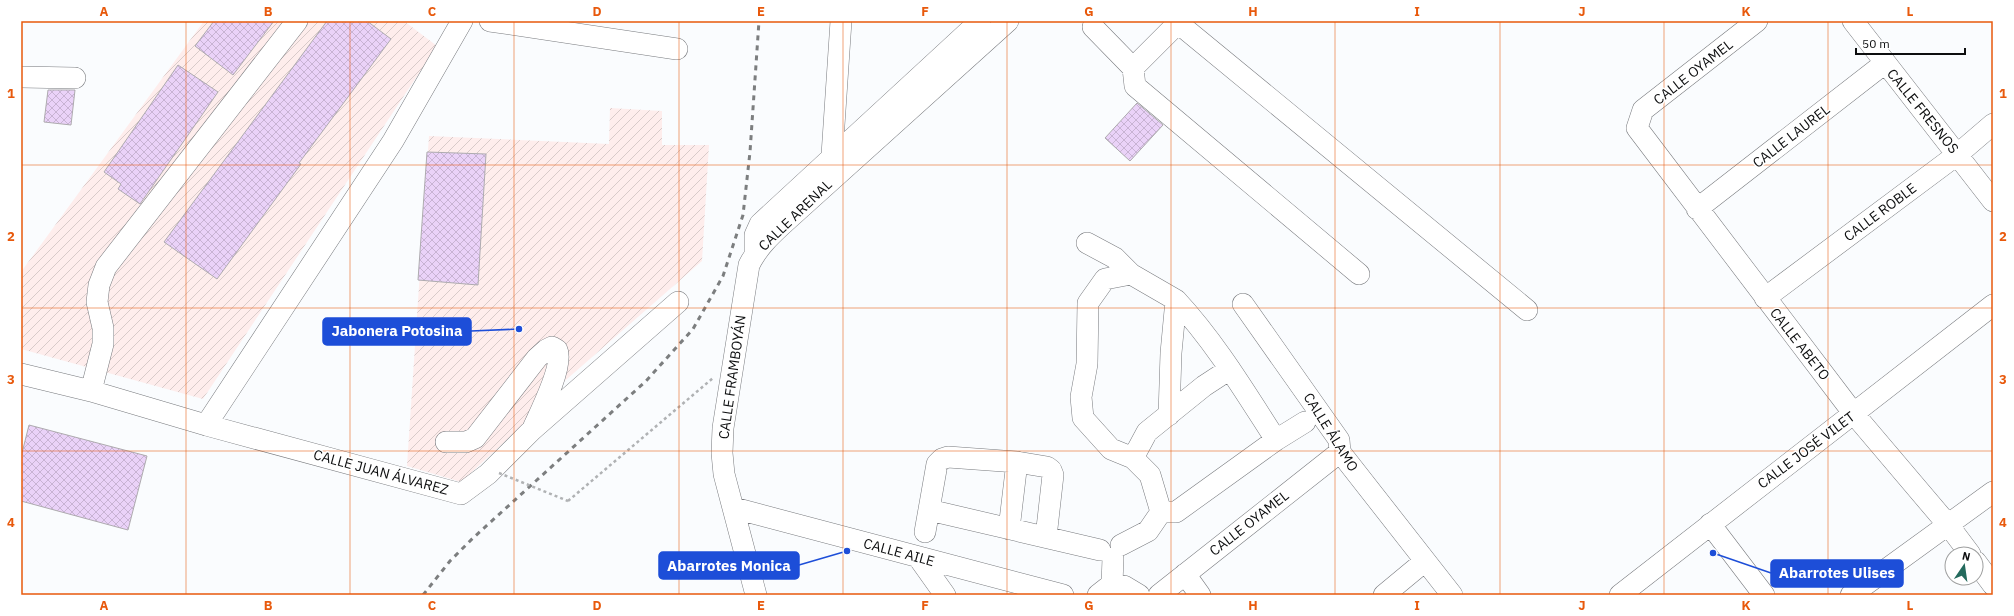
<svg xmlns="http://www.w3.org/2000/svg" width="2014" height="616" font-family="'IBM Plex Sans',sans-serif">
<defs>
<pattern id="industrial-furrows" width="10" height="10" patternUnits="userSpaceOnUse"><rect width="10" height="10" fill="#feedec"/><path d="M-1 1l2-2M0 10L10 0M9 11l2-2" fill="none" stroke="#d8cac9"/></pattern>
<pattern id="building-cross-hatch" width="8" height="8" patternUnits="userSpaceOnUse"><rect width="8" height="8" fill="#ead2f8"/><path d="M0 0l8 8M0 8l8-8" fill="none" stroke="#c8b3d3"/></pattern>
</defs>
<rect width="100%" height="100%" fill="#fafcfe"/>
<path fill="url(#industrial-furrows)" d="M 204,21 L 404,21 L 437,46 L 203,399 L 21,349 L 21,272 Z
M 610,108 L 662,111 L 662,145 L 709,145 L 702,261 L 559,386 L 528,420 L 461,482 L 407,466 L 429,136 L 609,144 Z"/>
<path fill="url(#building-cross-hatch)" stroke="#aeabaf" d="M 214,21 L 274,21 L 233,75 L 195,46 Z
M 327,21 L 367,21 L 391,39 L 299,163 L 301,164 L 217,279 L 164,242 Z
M 178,65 L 218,92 L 140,204 L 118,189 L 121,184 L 104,172 Z
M 48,90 L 75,90 L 71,125 L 44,122 Z
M 1137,103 L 1163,125 L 1130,161 L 1105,138 Z
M 427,152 L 486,154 L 478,285 L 418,280 Z
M 29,425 L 147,456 L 128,530 L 21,501 L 21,457 Z"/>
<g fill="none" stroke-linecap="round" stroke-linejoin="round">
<g stroke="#787a7e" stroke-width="22">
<path id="minor" d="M 490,21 L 677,49
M 1757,21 L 1643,110 L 1637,128 L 1854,414 L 1949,526 L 1970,554
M 1853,21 L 1993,201
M 1093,27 L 1133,68 L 1135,86 L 1359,274
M 1133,68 L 1178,23 L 1527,310
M 21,77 L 75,78
M 832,155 L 841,21
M 1697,209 L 1885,63
M 1087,243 L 1115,258 L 1131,274
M 755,253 L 755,235 L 760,224 L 980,21
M 1765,298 L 1958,154 L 1993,124
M 1176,300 C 1215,342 1245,392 1276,440
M 1243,304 L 1339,440 L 1340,452 L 1452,595
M 21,374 L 91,391 L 206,425 L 461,494 L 488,474 L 532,430 L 678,302
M 91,391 L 103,344 L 103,328 L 97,302 L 99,285 L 106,267 L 297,21
M 206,425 L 393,141 L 462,21
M 446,442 L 466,442 L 475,438 L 537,358 L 546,350 L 552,347 L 557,350 C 564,364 541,411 534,426
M 1133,458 L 1147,432 L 1204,386 L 1230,369
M 734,508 L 1063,595
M 929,510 L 1100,550
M 1161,512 L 1176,512 L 1276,440 L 1305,422
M 1710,524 L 1764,595
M 1009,529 L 1017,462
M 925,532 L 937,464 L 942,459 L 948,457 L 1017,462 L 1047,467 L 1051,470 L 1053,475 L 1046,537
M 1121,545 L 1148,531 L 1161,512 L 1150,475 L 1133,458 L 1111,449 L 1083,418 L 1081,397 L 1087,364 L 1088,303 L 1105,279 L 1131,274 L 1176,300 L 1171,353 L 1169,415
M 918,557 L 945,595
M 1976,562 L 1993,585
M 1185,574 L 1200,595
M 1112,584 L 1113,558
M 756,595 L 724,474 L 722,453 L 723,428 L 749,265 C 758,247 770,236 784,223 L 1008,21
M 1098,595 L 1112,584 L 1124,586 L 1139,595
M 1159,595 L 1340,452
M 1384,595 L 1425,561
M 1620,595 L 1993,305
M 1851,595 L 1993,492"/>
</g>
<path stroke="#b0b2b4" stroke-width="2.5" stroke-dasharray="3 3" stroke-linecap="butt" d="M 568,501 L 713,378"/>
<use href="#minor" stroke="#fff" stroke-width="21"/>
<path stroke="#7c7e7f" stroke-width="3" stroke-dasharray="5 5" stroke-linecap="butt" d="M 423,595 L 450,561 L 473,538 L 646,381 L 693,329 L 723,276 L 743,215 L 750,152 L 759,21"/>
<path stroke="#b0b2b4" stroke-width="2.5" stroke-dasharray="3 3" stroke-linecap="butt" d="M 499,473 L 568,501"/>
</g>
<path fill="none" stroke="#e8590c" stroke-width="1" stroke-opacity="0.55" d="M 186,21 L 186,595M 350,21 L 350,595M 514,21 L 514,595M 679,21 L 679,595M 843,21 L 843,595M 1007,21 L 1007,595M 1171,21 L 1171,595M 1335,21 L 1335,595M 1500,21 L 1500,595M 1664,21 L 1664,595M 1828,21 L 1828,595M 21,165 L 1993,165M 21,308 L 1993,308M 21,451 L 1993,451"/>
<g text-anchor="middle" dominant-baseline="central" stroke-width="3" stroke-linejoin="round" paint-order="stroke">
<g font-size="14" fill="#0d0e0f" stroke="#fff">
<text transform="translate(1693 72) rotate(-38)">CALLE OYAMEL</text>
<text transform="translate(1923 111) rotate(51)">CALLE FRESNOS</text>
<text transform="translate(1791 136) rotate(-38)">CALLE LAUREL</text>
<text transform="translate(1880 212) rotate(-37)">CALLE ROBLE</text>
<text transform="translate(795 215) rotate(-44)">CALLE ARENAL</text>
<text transform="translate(1800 344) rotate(52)">CALLE ABETO</text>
<text transform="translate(732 377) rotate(-82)">CALLE FRAMBOYÁN</text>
<text transform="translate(1331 432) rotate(58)">CALLE ÁLAMO</text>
<text transform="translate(1806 450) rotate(-37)">CALLE JOSÉ VILET</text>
<text transform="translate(381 472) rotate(15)">CALLE JUAN ÁLVAREZ</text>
<text transform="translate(1249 523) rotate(-38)">CALLE OYAMEL</text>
<text transform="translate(899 552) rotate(15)">CALLE AILE</text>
</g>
</g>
<path fill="none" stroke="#1d4ed8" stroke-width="1.5" d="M519 329L471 331M847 551L799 565M1713 553L1771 573"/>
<g fill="#1d4ed8" stroke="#fff" stroke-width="1.5">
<circle cx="519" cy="329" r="4"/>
<circle cx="847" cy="551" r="4"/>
<circle cx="1713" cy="553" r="4"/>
</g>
<g fill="#1d4ed8" stroke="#1d4ed8" stroke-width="1.5">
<rect x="323" y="318" width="148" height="27" rx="4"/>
<rect x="659" y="552" width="140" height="27" rx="4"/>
<rect x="1771" y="560" width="132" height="27" rx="4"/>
</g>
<g font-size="15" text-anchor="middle" font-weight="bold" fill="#fff">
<text x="397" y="336">Jabonera Potosina</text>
<text x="729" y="571">Abarrotes Monica</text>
<text x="1837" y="578">Abarrotes Ulises</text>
</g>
<rect width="2014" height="616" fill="none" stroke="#ffffff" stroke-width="44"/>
<g transform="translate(1964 566) rotate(13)"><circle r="19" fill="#ffffff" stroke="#9e9f9f"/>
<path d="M0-3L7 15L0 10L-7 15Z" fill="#246a5d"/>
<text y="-6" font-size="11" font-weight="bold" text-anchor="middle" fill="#0d0e0f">N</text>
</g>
<path d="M1856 48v6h109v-6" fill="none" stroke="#0d0e0f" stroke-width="2"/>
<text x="1862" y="48" font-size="12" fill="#0d0e0f" stroke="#ffffff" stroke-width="3" paint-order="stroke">50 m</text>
<rect x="22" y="22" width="1970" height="572" fill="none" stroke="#e8590c" stroke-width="1.5"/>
<g font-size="13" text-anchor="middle" font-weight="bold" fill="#e8590c">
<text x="104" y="16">A</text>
<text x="268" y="16">B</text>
<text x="432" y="16">C</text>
<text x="597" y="16">D</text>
<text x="761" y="16">E</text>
<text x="925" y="16">F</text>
<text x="1089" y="16">G</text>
<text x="1253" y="16">H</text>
<text x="1417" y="16">I</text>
<text x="1582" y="16">J</text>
<text x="1746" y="16">K</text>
<text x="1910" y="16">L</text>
<text x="11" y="98">1</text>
<text x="2003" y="98">1</text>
<text x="11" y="241">2</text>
<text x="2003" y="241">2</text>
<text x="11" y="384">3</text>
<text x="2003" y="384">3</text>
<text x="11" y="527">4</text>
<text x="2003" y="527">4</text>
<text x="104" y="610">A</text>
<text x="268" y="610">B</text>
<text x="432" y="610">C</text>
<text x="597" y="610">D</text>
<text x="761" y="610">E</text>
<text x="925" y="610">F</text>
<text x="1089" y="610">G</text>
<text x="1253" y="610">H</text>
<text x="1417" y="610">I</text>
<text x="1582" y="610">J</text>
<text x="1746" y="610">K</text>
<text x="1910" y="610">L</text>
</g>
</svg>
